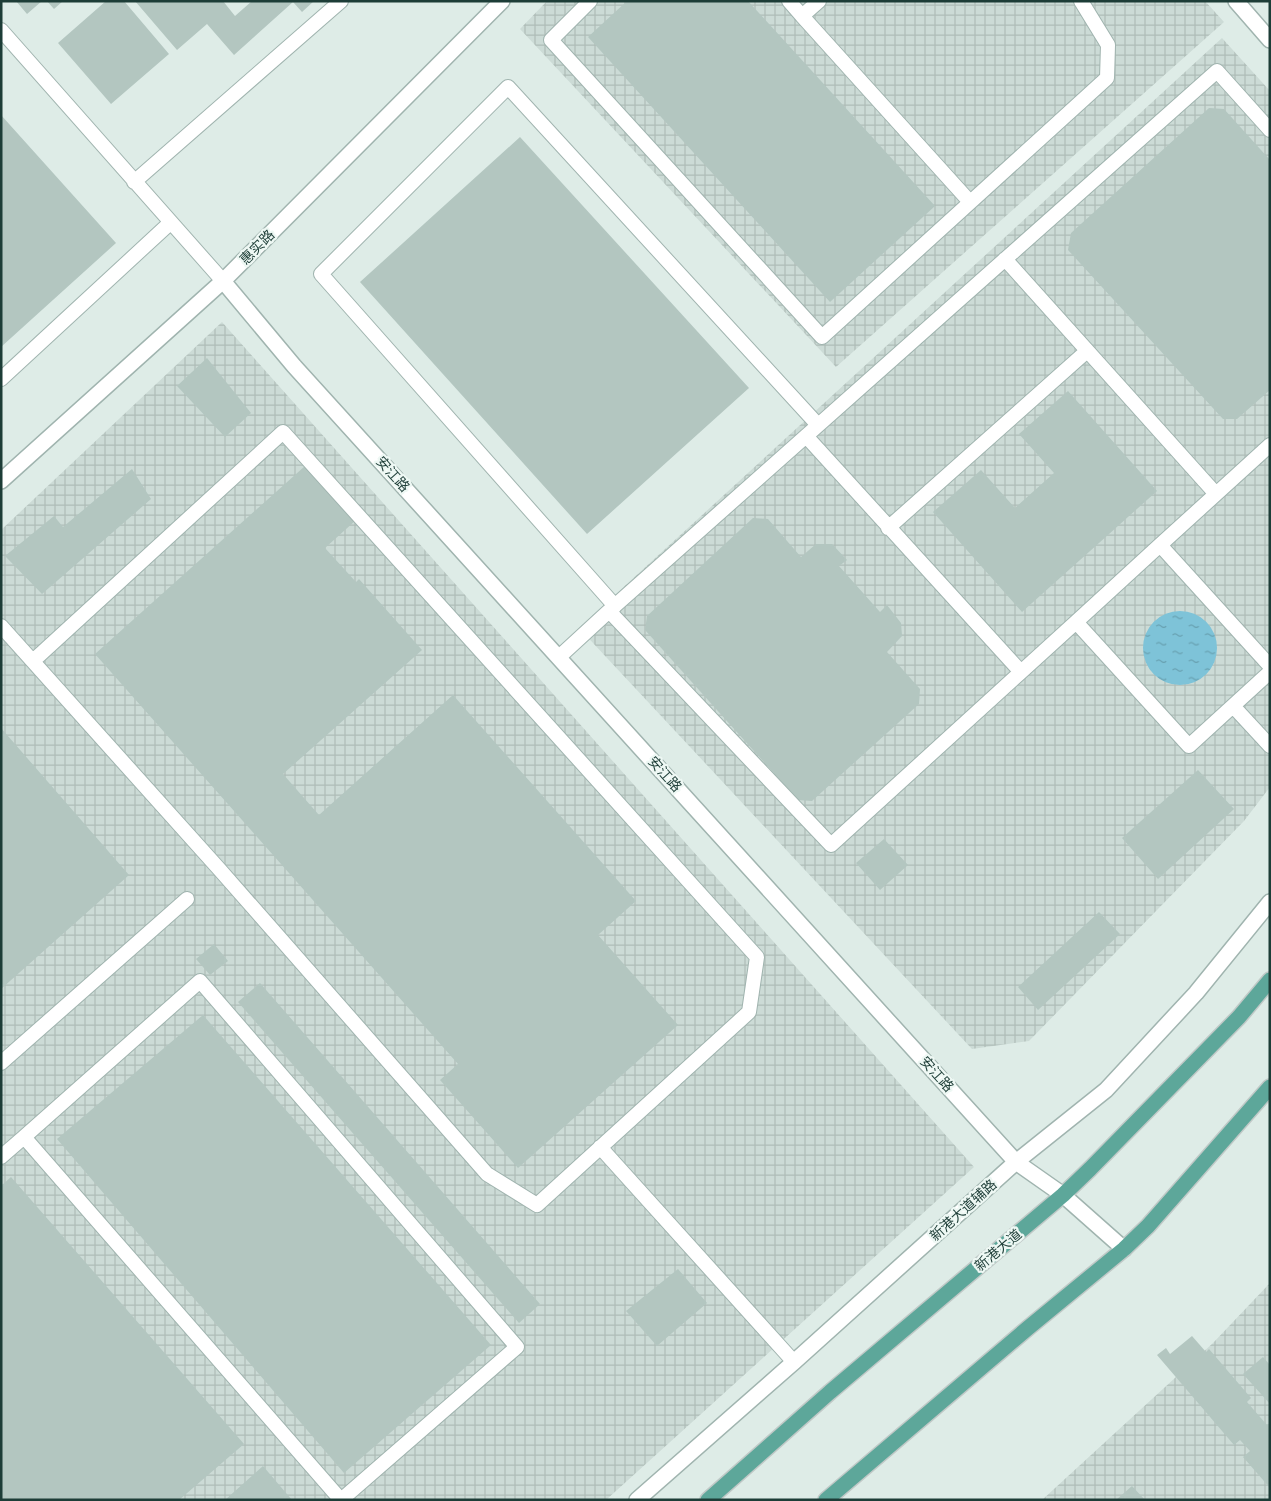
<svg xmlns="http://www.w3.org/2000/svg" width="1271" height="1501" font-family="'IBM Plex Sans','Noto Sans SC',sans-serif">
<defs>
<pattern id="industrial-grid" width="8" height="8" patternUnits="userSpaceOnUse" patternTransform="scale(1.25)"><rect width="8" height="8" fill="#ccdbd6"/><path d="M0 4h8M4 0v8" fill="none" stroke="#afbdb8"/></pattern>
<pattern id="water-ripples" width="26" height="14" patternUnits="userSpaceOnUse" patternTransform="scale(1.25)"><rect width="26" height="14" fill="#7ec3d8"/><path d="M2 4q2-2 4 0t4 0M15 11q2-2 4 0t4 0" fill="none" stroke="#67a0b0"/></pattern>
</defs>
<rect width="100%" height="100%" fill="#deece7"/>
<path fill="url(#industrial-grid)" d="M 547,1 L 1205,1 L 1224,22 L 836,367 L 520,29 Z
M 1222,38 L 1270,91 L 1270,787 L 1244,821 L 1029,1041 L 972,1049 L 579,628 Z
M 222,322 L 974,1167 L 606,1500 L 1,1500 L 1,530 Z
M 1270,1283 L 1270,1500 L 1042,1500 L 1213,1343 Z"/>
<path fill="url(#water-ripples)" d="M1143 648a37 37 0 1 1 74 0a37 37 0 1 1-74 0Z"/>
<path fill="#b3c6c0" d="M 16,1 L 42,1 L 27,14 Z
M 47,1 L 63,1 L 54,9 Z
M 106,1 L 124,1 L 169,54 L 111,104 L 58,43 Z
M 135,1 L 223,1 L 235,16 L 252,1 L 314,1 L 302,12 L 293,2 L 234,55 L 207,24 L 177,50 Z
M 627,1 L 748,1 L 935,206 L 830,302 L 588,37 Z
M 1209,108 L 1224,109 L 1270,160 L 1270,390 L 1237,419 L 1223,419 L 1068,250 L 1071,233 Z
M 1,115 L 116,243 L 1,347 Z
M 520,137 L 749,388 L 587,534 L 360,282 Z
M 207,358 L 251,413 L 225,437 L 177,386 Z
M 1068,391 L 1157,491 L 1022,612 L 933,512 L 981,470 L 1015,508 L 1054,473 L 1019,434 Z
M 305,466 L 355,521 L 325,548 L 356,582 L 359,579 L 422,650 L 283,774 L 319,815 L 453,695 L 636,901 L 598,935 L 678,1025 L 518,1168 L 440,1080 L 458,1064 L 95,654 Z
M 132,469 L 151,499 L 42,594 L 5,556 L 54,516 L 63,527 Z
M 753,518 L 768,519 L 801,557 L 816,544 L 832,544 L 847,560 L 839,566 L 880,612 L 887,605 L 901,623 L 902,636 L 887,652 L 920,689 L 919,704 L 812,801 L 798,800 L 645,630 L 647,616 Z
M 1,728 L 129,875 L 1,989 Z
M 1198,770 L 1234,809 L 1158,879 L 1122,838 Z
M 884,839 L 908,865 L 880,890 L 856,863 Z
M 1099,912 L 1120,934 L 1038,1010 L 1018,987 Z
M 214,944 L 228,961 L 210,975 L 196,959 Z
M 260,983 L 540,1304 L 519,1323 L 238,1002 Z
M 203,1015 L 491,1345 L 344,1473 L 57,1139 Z
M 11,1177 L 244,1444 L 179,1500 L 1,1500 L 1,1186 Z
M 678,1269 L 707,1303 L 657,1346 L 626,1311 Z
M 1192,1336 L 1206,1352 L 1209,1349 L 1251,1398 L 1247,1402 L 1267,1425 L 1270,1423 L 1270,1488 L 1243,1457 L 1250,1451 L 1240,1440 L 1234,1445 L 1157,1355 L 1166,1348 L 1170,1354 Z
M 1263,1357 L 1270,1365 L 1270,1404 L 1243,1374 Z
M 263,1466 L 292,1500 L 225,1500 Z
M 1132,1486 L 1145,1500 L 1116,1500 Z"/>
<g fill="none" stroke-linecap="round" stroke-linejoin="round">
<g stroke="#a0b4af" stroke-width="16">
<path id="service" d="M 590,1 L 551,40 L 822,337 L 1107,78 L 1108,45 L 1081,1
M 789,1 L 802,16
M 819,1 L 802,16 L 970,202
M 1,30 L 223,281
M 134,182 L 341,1
M 1005,259 L 1216,494
M 1,379 L 170,223
M 806,436 L 1021,672 L 831,845 L 609,611 L 1217,71 L 1270,130
M 888,528 L 1087,351
M 1160,545 L 1270,445
M 615,606 L 321,274 L 508,87 L 818,425
M 1,626 L 220,870 L 487,1174 L 537,1205 L 749,1012 L 757,957 L 283,432 L 33,661
M 559,657 L 609,611
M 1270,666 L 1160,545 L 1076,622 L 1189,746 L 1270,672
M 1021,672 L 1076,622
M 1233,706 L 1270,746
M 1,1063 L 187,899
M 600,1147 L 794,1362
M 1,1157 L 24,1137 L 341,1500 L 517,1347 L 200,981 L 24,1137"/>
</g>
<g stroke="#a0b4af" stroke-width="18">
<path id="minor" d="M 1236,1 L 1270,40
M 223,281 L 294,366 L 1016,1162 L 1063,1195 L 1124,1249
M 1,481 L 223,281 L 502,1
M 637,1500 L 794,1362 L 1016,1162 L 1106,1090 L 1196,993 L 1270,902"/>
</g>
<g stroke="#c0c9c7" stroke-width="18">
<path id="primary" d="M 708,1500 L 830,1392 L 1063,1195 L 1090,1169 L 1239,1017 L 1270,980
M 826,1500 L 1028,1328 L 1124,1249 L 1148,1226 L 1270,1087"/>
</g>
<use href="#service" stroke="#fff" stroke-width="14"/>
<use href="#minor" stroke="#fff" stroke-width="15"/>
<use href="#primary" stroke="#5da79a" stroke-width="15"/>
</g>
<g text-anchor="middle" dominant-baseline="central" stroke-width="4.5" stroke-linejoin="round" paint-order="stroke">
<g font-size="14" fill="#1d3d37" stroke="#eef8f4">
<text transform="translate(257 247) rotate(-45)">惠实路</text>
<text transform="translate(393 474) rotate(48)">安江路</text>
<text transform="translate(665 774) rotate(48)">安江路</text>
<text transform="translate(937 1074) rotate(48)">安江路</text>
<text transform="translate(963 1210) rotate(-42)">新港大道辅路</text>
<text transform="translate(998 1250) rotate(-40)">新港大道</text>
</g>
</g>
<rect width="1271" height="1501" fill="none" stroke="#1d3d37" stroke-width="5"/>
</svg>
